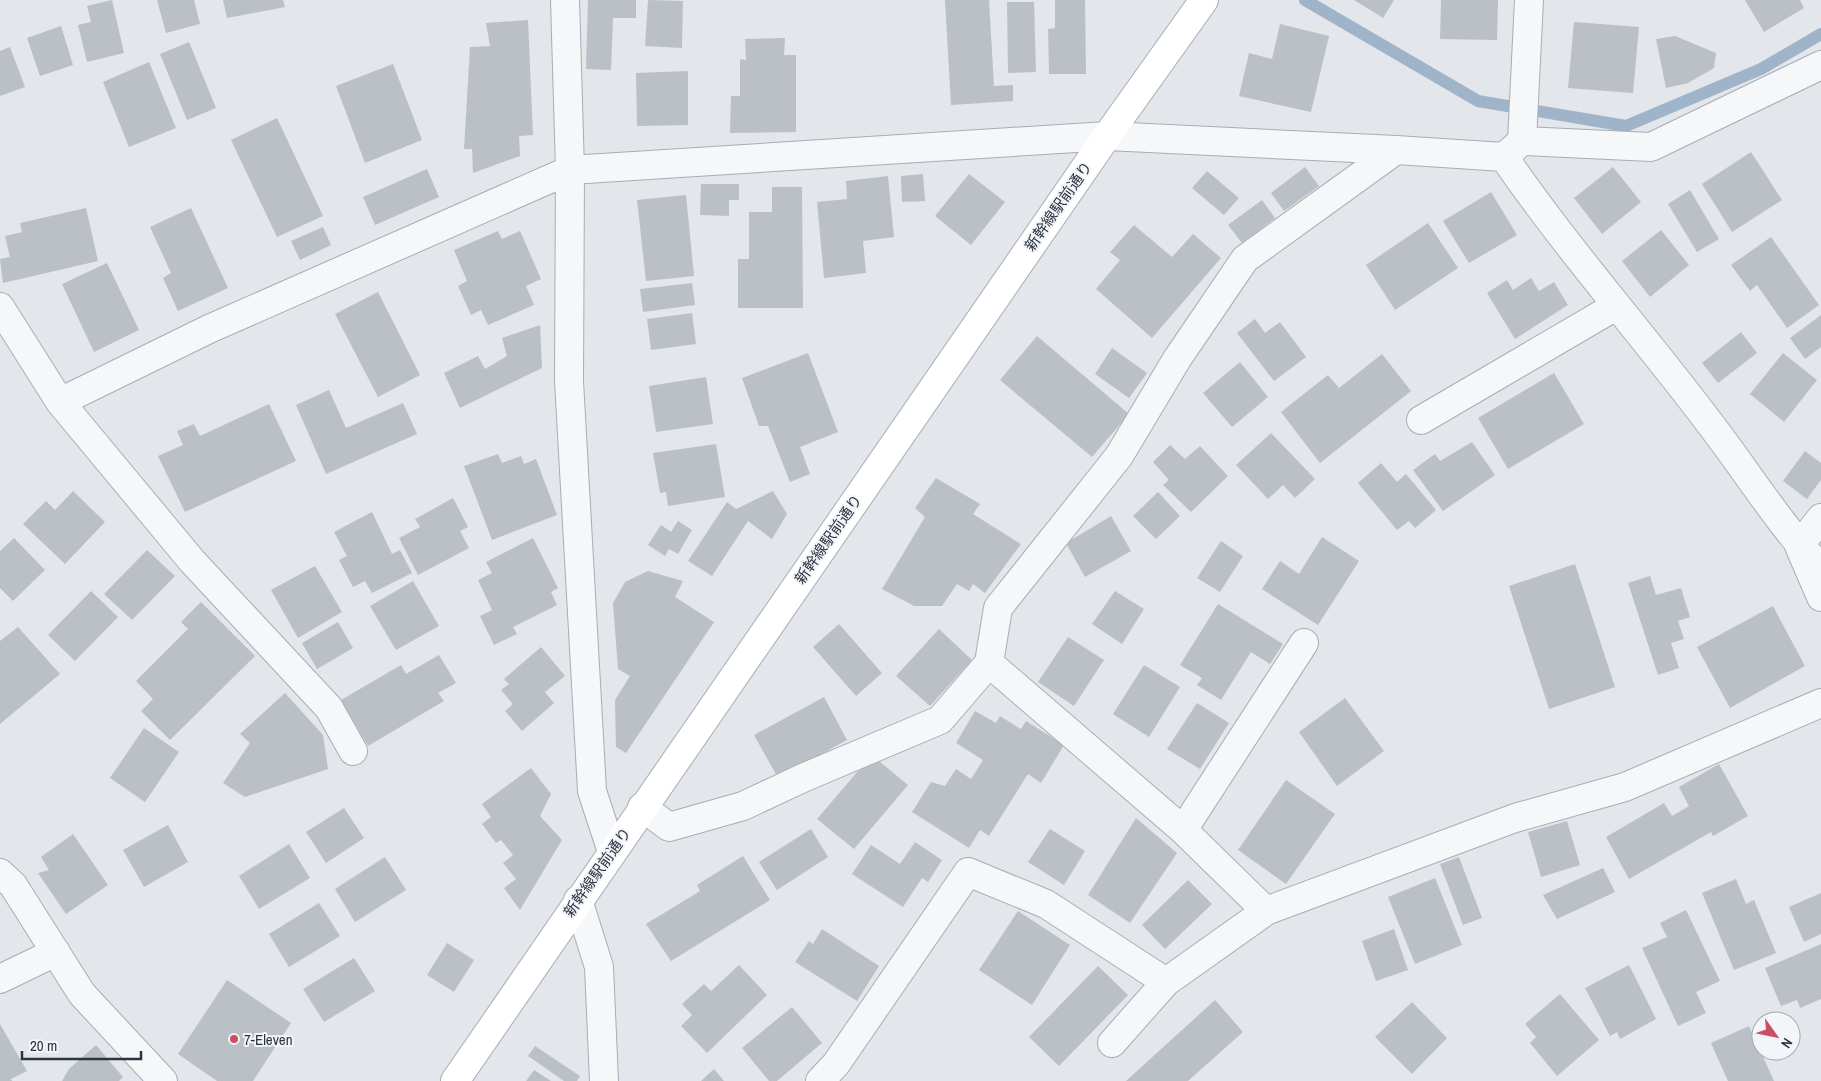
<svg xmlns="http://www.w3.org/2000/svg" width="1821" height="1081" font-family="'Archivo Narrow','Noto Sans JP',sans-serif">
<rect width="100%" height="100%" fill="#e3e6eb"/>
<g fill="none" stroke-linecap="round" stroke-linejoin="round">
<path stroke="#a0b4c9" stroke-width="12" d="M 1305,0 L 1478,101 L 1626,126 L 1761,69 L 1821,34"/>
</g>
<path fill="#bbc0c7" d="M 112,0 L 124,53 L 87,62 L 78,25 L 91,22 L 87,6 Z
M 157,0 L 194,0 L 200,24 L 166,33 Z
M 223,0 L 283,0 L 285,7 L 227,18 Z
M 588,0 L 636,0 L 636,18 L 613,18 L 611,70 L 586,69 Z
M 648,0 L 683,1 L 682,48 L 645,46 Z
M 945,0 L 989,0 L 994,86 L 1013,85 L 1013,101 L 951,105 Z
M 1055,0 L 1085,0 L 1086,74 L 1049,74 L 1048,29 L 1055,28 Z
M 1354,0 L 1394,0 L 1383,18 Z
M 1441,0 L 1498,0 L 1497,40 L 1440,39 Z
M 1745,0 L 1800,0 L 1804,8 L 1764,32 Z
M 1007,2 L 1034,2 L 1036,72 L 1008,73 Z
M 528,20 L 533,135 L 519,136 L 520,156 L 473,173 L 472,149 L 464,149 L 470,47 L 490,46 L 486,23 Z
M 1574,22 L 1639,27 L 1633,93 L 1568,88 Z
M 1280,24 L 1329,36 L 1311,112 L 1239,96 L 1249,53 L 1272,59 Z
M 61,26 L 73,65 L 40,76 L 27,38 Z
M 1675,36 L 1716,53 L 1714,68 L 1688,83 L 1666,88 L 1656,39 Z
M 785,38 L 784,55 L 796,55 L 796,132 L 730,133 L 731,96 L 740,96 L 740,59 L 746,60 L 745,39 Z
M 189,42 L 216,108 L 187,120 L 160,54 Z
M 10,47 L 25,87 L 0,96 L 0,51 Z
M 149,62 L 176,128 L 129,147 L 103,82 Z
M 393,64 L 422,140 L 365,163 L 336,86 Z
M 688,71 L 688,125 L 637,126 L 636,73 Z
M 277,118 L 323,216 L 277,237 L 231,140 Z
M 1751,152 L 1782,200 L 1732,232 L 1702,184 Z
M 1305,167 L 1319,186 L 1284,211 L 1271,193 Z
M 1613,167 L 1641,202 L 1602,234 L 1574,198 Z
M 427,169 L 439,197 L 375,225 L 363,197 Z
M 1207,171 L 1239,198 L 1224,215 L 1192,188 Z
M 923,174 L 925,201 L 902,202 L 901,176 Z
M 969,174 L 1005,202 L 971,245 L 935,216 Z
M 888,176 L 894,237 L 863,241 L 866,273 L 824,278 L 817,202 L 847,199 L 846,181 Z
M 701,184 L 739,184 L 739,200 L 729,200 L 729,216 L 700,215 Z
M 772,187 L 802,187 L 803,308 L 738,308 L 738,259 L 749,259 L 749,212 L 772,212 Z
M 1690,190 L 1719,239 L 1697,252 L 1668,204 Z
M 1491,192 L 1517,235 L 1469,263 L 1443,221 Z
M 686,195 L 694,276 L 646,281 L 637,200 Z
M 1262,200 L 1275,218 L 1242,243 L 1228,225 Z
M 86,208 L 98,261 L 3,283 L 0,259 L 10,257 L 5,236 L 22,232 L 20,223 Z
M 191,208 L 228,288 L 178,311 L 163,278 L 171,273 L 150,227 Z
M 1428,223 L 1458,268 L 1395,310 L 1366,265 Z
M 1134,225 L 1172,257 L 1193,234 L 1221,258 L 1152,338 L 1096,289 L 1120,260 L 1110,252 Z
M 323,227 L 331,245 L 300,260 L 291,241 Z
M 1661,230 L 1689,265 L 1650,297 L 1622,261 Z
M 498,231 L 502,239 L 520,231 L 541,279 L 526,286 L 534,305 L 488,325 L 481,310 L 471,315 L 458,286 L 467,281 L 454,250 Z
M 1771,237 L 1819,305 L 1787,328 L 1757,285 L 1750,291 L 1731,265 Z
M 107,263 L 139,330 L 94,352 L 62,284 Z
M 1531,278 L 1539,291 L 1554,282 L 1568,305 L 1515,339 L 1487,293 L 1507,280 L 1513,290 Z
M 692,283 L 695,305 L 643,312 L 640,289 Z
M 378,292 L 420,375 L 378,397 L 335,314 Z
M 692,313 L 696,344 L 651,350 L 647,319 Z
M 1821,315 L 1821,347 L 1805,359 L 1790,338 Z
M 1255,319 L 1265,333 L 1280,322 L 1306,357 L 1274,381 L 1237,333 Z
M 540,325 L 542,368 L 460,408 L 444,373 L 478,356 L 485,369 L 507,356 L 502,338 Z
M 1741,332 L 1757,353 L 1718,383 L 1702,363 Z
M 1037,336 L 1129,414 L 1092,457 L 1000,380 Z
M 1112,348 L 1147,373 L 1129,398 L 1095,374 Z
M 808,353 L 838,432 L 800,447 L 810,474 L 790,482 L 768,426 L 759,426 L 742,378 Z
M 1783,353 L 1817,380 L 1784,422 L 1750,394 Z
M 1382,354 L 1411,391 L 1320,463 L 1281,412 L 1328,375 L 1339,388 Z
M 1240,362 L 1268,397 L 1232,427 L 1203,393 Z
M 1554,373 L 1584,424 L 1508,469 L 1478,418 Z
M 706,377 L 713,424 L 656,432 L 649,386 Z
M 329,390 L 346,428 L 403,403 L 417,434 L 326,474 L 296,405 Z
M 269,404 L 296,461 L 185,512 L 158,456 L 183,445 L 177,431 L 194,424 L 200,436 Z
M 1271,433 L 1315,479 L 1295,498 L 1283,485 L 1268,499 L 1236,465 Z
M 1472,442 L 1495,475 L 1443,511 L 1413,470 L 1435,454 L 1440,461 Z
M 716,444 L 725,497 L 668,506 L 666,492 L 660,493 L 653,453 Z
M 1170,445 L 1185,459 L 1200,446 L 1228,476 L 1191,512 L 1163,485 L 1169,480 L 1153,462 Z
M 1805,451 L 1821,463 L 1821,480 L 1807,499 L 1783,481 Z
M 498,454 L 502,463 L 521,456 L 524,464 L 536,459 L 557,515 L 492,540 L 464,466 Z
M 1381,463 L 1397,482 L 1406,474 L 1436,510 L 1415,528 L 1409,521 L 1397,530 L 1358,483 Z
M 936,478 L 980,504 L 973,514 L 1021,544 L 985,593 L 973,584 L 969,591 L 957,584 L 942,606 L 914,606 L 882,589 L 925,517 L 915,508 Z
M 73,491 L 105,522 L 65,564 L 23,524 L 46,501 L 55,510 Z
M 773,491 L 787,514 L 772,539 L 748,521 L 712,576 L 688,561 L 727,502 L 736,509 Z
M 1158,492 L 1180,516 L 1156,539 L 1133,516 Z
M 453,498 L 468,527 L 460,531 L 469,548 L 418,575 L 399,538 L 420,527 L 415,519 Z
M 372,512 L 392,554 L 400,550 L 412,573 L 372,593 L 365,581 L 353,587 L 339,560 L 347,556 L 334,532 Z
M 1111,516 L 1131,551 L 1085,577 L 1066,543 Z
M 678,521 L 692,530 L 678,554 L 669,549 L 665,556 L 648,545 L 661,525 L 671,532 Z
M 1322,537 L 1359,561 L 1318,625 L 1262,589 L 1280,561 L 1299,574 Z
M 14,538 L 45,570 L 13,601 L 0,588 L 0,551 Z
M 533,538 L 558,588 L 551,592 L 557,605 L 513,627 L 517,634 L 494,645 L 480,616 L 492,610 L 478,580 L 492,573 L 486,562 Z
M 1221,541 L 1243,556 L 1220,592 L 1197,578 Z
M 147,550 L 175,576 L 132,620 L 104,594 Z
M 1575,564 L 1615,687 L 1549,709 L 1509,586 Z
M 315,566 L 342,612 L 298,638 L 271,590 Z
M 648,571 L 683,581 L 675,597 L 714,622 L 626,753 L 616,747 L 615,700 L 630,676 L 618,669 L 613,603 L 625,582 Z
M 1650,576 L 1656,595 L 1681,588 L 1690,617 L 1678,621 L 1684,639 L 1671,643 L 1679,668 L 1658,675 L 1628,583 Z
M 413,581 L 439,626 L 396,650 L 370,606 Z
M 91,591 L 118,617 L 75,661 L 48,635 Z
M 1115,591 L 1144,609 L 1122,644 L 1092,624 Z
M 201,602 L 255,656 L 170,740 L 141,711 L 153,699 L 136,681 L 188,629 L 181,622 Z
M 1218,604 L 1283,644 L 1270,664 L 1251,652 L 1221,700 L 1197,685 L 1202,678 L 1180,665 Z
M 1773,606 L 1805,666 L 1730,708 L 1697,647 Z
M 338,622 L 353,648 L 317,669 L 302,643 Z
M 839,624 L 882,673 L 856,696 L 813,647 Z
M 18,627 L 60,674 L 0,724 L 0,641 Z
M 939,629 L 972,660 L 930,706 L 896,676 Z
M 1068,637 L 1104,660 L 1074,706 L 1038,682 Z
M 541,647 L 565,676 L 545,692 L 554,703 L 522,731 L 505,711 L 513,704 L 501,690 L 509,684 L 504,679 Z
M 439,655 L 456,683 L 438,693 L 444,701 L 368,746 L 341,700 L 401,665 L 406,674 Z
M 1144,665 L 1180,687 L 1149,737 L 1113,714 Z
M 285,693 L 323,735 L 328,769 L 245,797 L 223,783 L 250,743 L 240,734 Z
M 824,697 L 847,740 L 778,778 L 754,735 Z
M 1345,698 L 1384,751 L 1337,786 L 1299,732 Z
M 1197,703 L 1229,723 L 1200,769 L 1167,749 Z
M 975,711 L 996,723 L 1000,716 L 1021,729 L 1026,721 L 1064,745 L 1041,783 L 1028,774 L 989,836 L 980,830 L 969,848 L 912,812 L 931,782 L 945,786 L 956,769 L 971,779 L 983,760 L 956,743 Z
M 144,728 L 179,752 L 145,802 L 110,778 Z
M 879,761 L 908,785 L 854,849 L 817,819 L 858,771 Z
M 1719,764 L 1748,816 L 1713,836 L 1711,832 L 1629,879 L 1606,837 L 1664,803 L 1672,816 L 1689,806 L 1679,787 Z
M 531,768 L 551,794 L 540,816 L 562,840 L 520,910 L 504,888 L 516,879 L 503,863 L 513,855 L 501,840 L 496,843 L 482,824 L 491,817 L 482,804 Z
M 1286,780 L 1335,814 L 1286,884 L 1238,850 Z
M 344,808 L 364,838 L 326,863 L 306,832 Z
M 1136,818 L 1177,853 L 1130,923 L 1088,895 Z
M 1567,821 L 1580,865 L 1541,877 L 1528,832 Z
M 168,825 L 188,862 L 144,887 L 123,850 Z
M 811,829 L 828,857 L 777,890 L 759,862 Z
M 1050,829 L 1085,851 L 1064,885 L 1028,862 Z
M 73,834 L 108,885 L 66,914 L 38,873 L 49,870 L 41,857 Z
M 915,842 L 942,860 L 928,882 L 922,878 L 903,907 L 852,874 L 871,845 L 900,864 Z
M 289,844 L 310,878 L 259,909 L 239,876 Z
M 743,856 L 770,900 L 671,961 L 646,924 L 700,891 L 697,885 Z
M 385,857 L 406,890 L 355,922 L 335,889 Z
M 1459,857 L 1482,918 L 1463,925 L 1440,864 Z
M 1603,868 L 1615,892 L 1557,919 L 1543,895 Z
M 1435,878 L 1462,945 L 1415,964 L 1388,897 Z
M 1736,879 L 1746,904 L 1754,900 L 1776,953 L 1734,970 L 1702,893 Z
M 1188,880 L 1212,904 L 1165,949 L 1142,925 Z
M 1821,893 L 1821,934 L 1804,942 L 1789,907 Z
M 319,903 L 340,936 L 289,967 L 269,934 Z
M 1686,910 L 1720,981 L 1696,992 L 1706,1013 L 1678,1026 L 1642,948 L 1667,937 L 1660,923 Z
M 1018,911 L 1070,945 L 1032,1005 L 979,970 Z
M 822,929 L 879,966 L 857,1001 L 795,962 L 809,941 L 813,944 Z
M 1394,929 L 1408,970 L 1376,981 L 1362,941 Z
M 447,943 L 474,960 L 454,992 L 427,975 Z
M 1821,944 L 1821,999 L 1800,1008 L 1797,1000 L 1781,1006 L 1765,968 Z
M 354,958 L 375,991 L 324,1022 L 303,989 Z
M 739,965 L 767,995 L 707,1053 L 681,1026 L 692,1015 L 682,1004 L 704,984 L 711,991 Z
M 1629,965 L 1656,1019 L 1620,1039 L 1617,1032 L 1610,1036 L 1585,988 Z
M 1098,966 L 1128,995 L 1059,1066 L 1029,1037 Z
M 227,980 L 291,1023 L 253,1081 L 217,1081 L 178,1054 Z
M 1560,994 L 1599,1040 L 1557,1076 L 1530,1043 L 1536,1037 L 1525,1024 Z
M 1215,1000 L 1243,1032 L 1188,1081 L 1126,1081 Z
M 1412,1002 L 1447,1038 L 1412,1074 L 1375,1037 Z
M 792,1007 L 822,1043 L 777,1081 L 769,1081 L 742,1048 Z
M 0,1024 L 27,1071 L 11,1079 L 12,1081 L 0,1081 Z
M 1749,1026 L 1774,1081 L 1728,1081 L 1711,1043 Z
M 96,1045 L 123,1077 L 119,1081 L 62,1081 L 69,1069 Z
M 535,1046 L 580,1076 L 577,1081 L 564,1081 L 528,1056 Z
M 714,1069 L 724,1081 L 701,1081 Z
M 534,1070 L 551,1081 L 526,1081 Z"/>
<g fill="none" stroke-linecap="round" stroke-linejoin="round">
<g stroke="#a8adb5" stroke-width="30">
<path id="street" d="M 565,0 L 570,170 L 569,381 L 592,791 L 612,852
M 1529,0 L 1522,141 L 1504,157 C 1567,249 1641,332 1708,421 C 1746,470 1778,523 1821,568
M 1522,141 L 1651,147 L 1821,65
M 0,307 L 60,402 L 192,561 L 329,708 L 353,751
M 60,402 L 209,329 L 570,170 L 1107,136 L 1396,150 L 1504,157
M 1421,420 L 1616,306
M 1821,518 L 1799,546 L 1821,597
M 989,663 L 1183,830 L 1266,911
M 642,807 L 669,827 L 743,806 L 805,777 L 940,720 L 989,663 L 998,608 L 1119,456 L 1177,359 L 1245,259 L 1396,150
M 1183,830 L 1304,643
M 0,873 L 13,885 L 82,994 L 163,1081
M 578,900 L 599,967 L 604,1081
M 0,979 L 56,952
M 1112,1043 L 1166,982 L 1266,911 L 1515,818 L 1625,787 L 1821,703
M 820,1081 L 836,1064 L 968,872 L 1046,904 L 1166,982"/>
</g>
<g stroke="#a8adb5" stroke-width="30">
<path id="secondary" d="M 455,1081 L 1107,136 L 1204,0"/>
</g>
<use href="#street" stroke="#f6f7f9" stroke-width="28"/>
<use href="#secondary" stroke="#fff" stroke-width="28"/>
</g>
<circle fill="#c94f63" stroke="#f3f5f8" stroke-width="2" cx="234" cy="1039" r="5"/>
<g text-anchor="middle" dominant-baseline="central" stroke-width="4" stroke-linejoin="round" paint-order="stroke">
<g font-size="15" fill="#2c3442" stroke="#f3f5f8">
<text transform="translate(1058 206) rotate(-55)">新幹線駅前通り</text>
<text transform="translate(828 539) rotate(-55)">新幹線駅前通り</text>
<text transform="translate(597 872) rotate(-55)">新幹線駅前通り</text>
</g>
<g font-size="15" fill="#2c3442" stroke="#f3f5f8" text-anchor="start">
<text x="244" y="1039">7-Eleven</text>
</g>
</g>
<g transform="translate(1776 1036) rotate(123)"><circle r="24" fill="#f3f5f8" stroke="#a3a8af"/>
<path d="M0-4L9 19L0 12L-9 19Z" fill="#c94f63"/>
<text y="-8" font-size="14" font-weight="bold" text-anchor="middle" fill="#2c3442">N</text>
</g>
<path d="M22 1051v8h119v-8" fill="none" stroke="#2c3442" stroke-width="2.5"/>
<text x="30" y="1051" font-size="15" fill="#2c3442" stroke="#f3f5f8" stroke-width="4" paint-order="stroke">20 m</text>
</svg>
